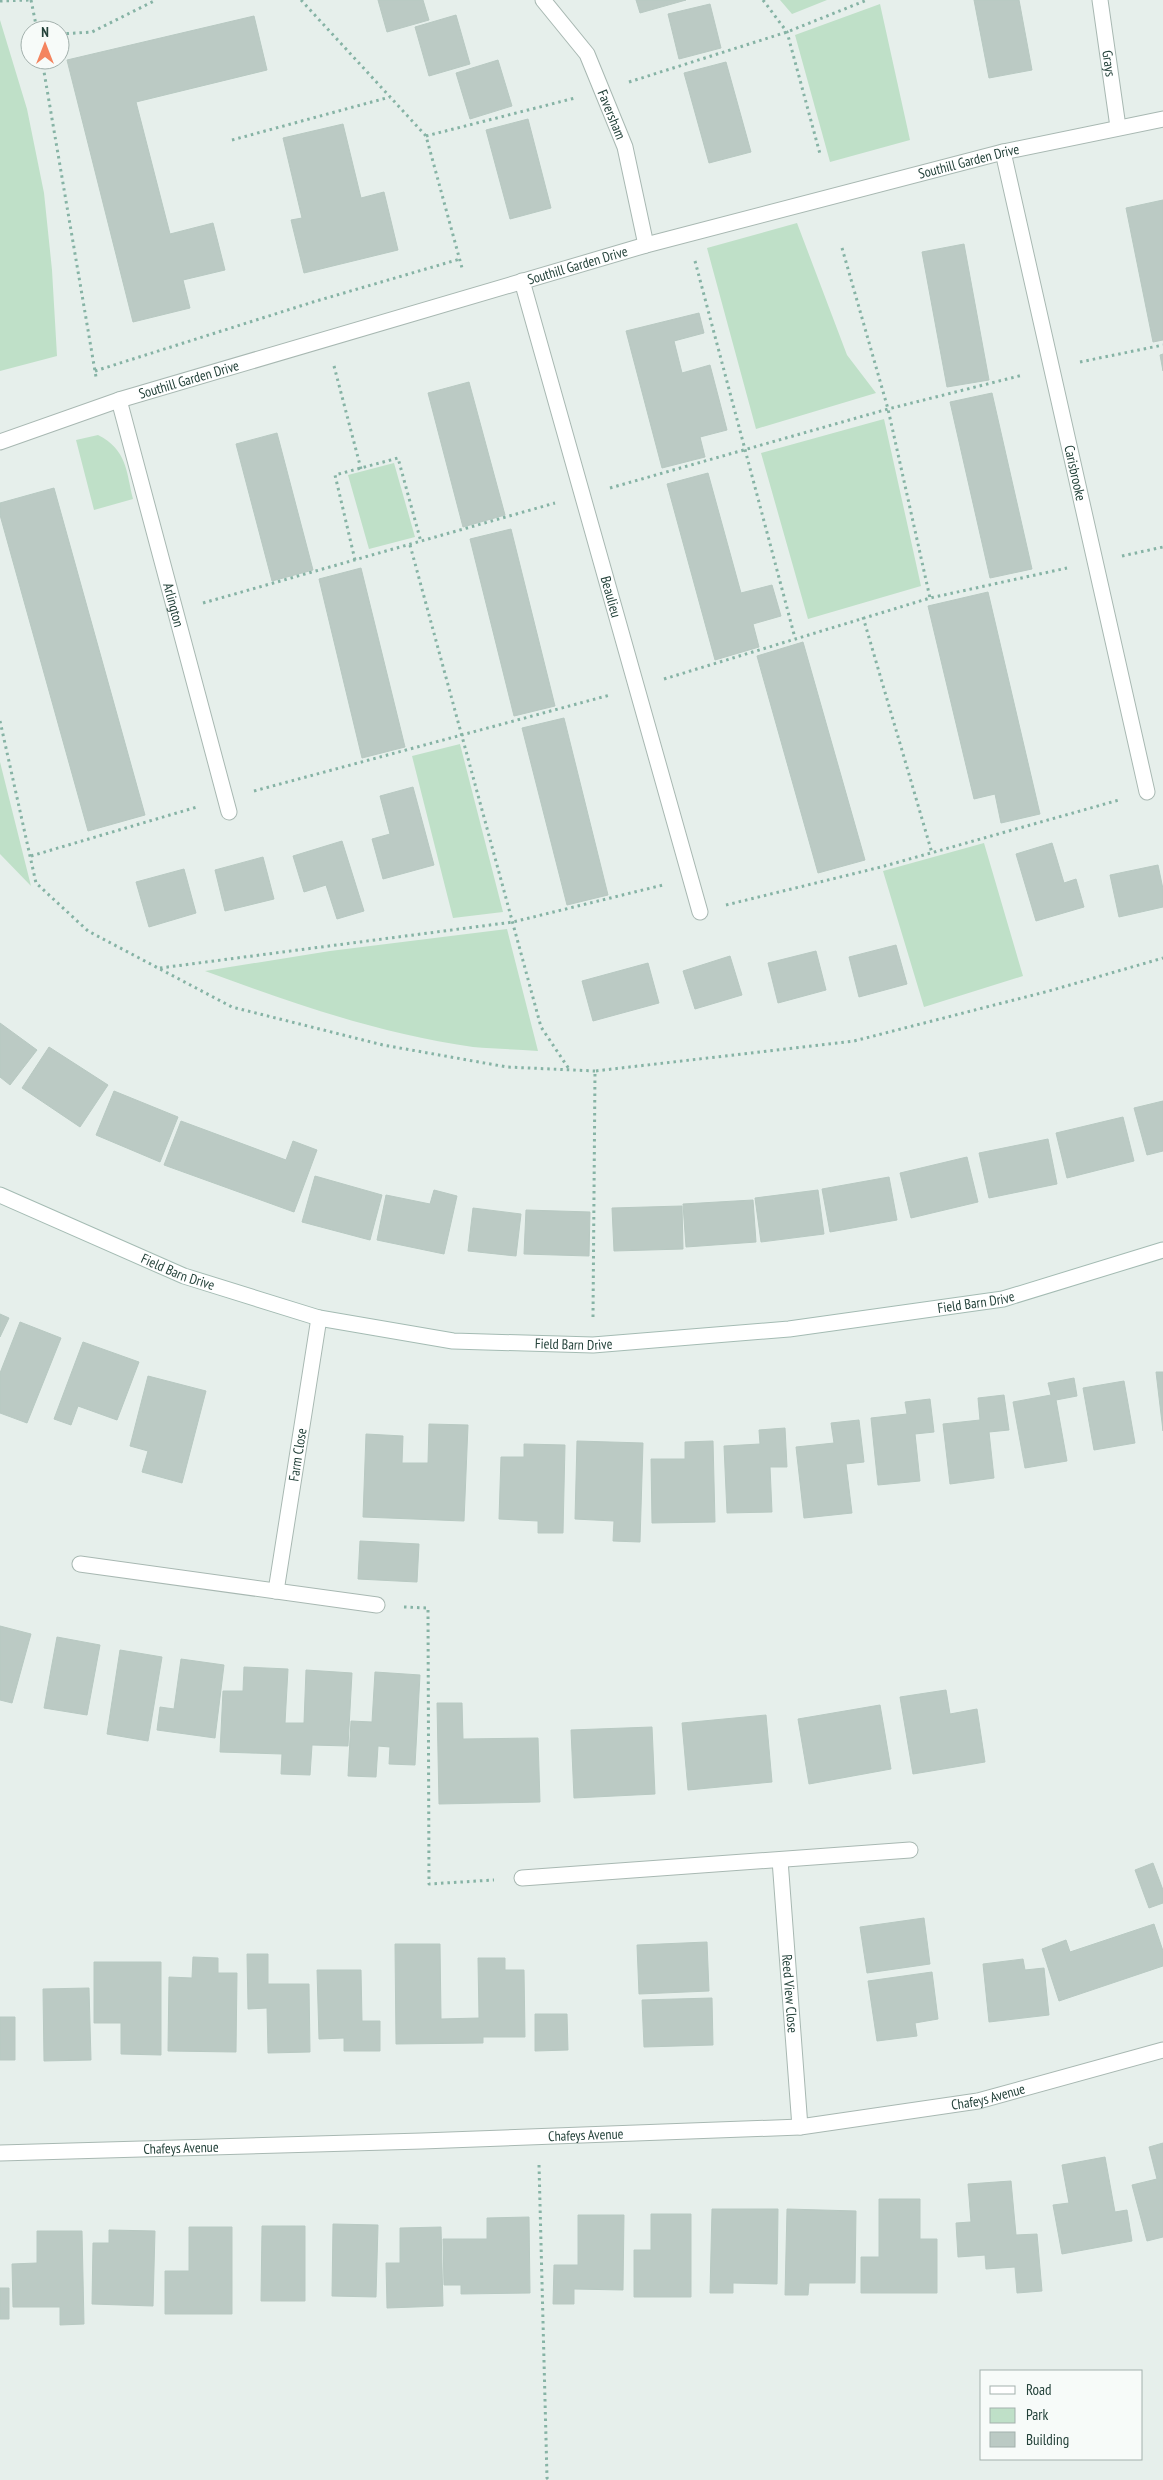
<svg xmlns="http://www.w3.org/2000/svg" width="1163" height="2480" font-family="'PT Sans Narrow',sans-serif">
<rect width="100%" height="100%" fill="#e6efeb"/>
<path fill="#bfe0c8" d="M 780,0 L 827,0 L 792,14 Z
M 880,4 L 910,140 L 830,162 L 795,35 Z
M 0,20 L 27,109 L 44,193 L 52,270 L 57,356 L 0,371 Z
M 797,223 L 847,355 L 876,393 L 756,429 L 707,248 Z
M 884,419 L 921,586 L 808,619 L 761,453 Z
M 98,435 C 127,450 126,470 133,499 L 94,510 L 76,440 Z
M 394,463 L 415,537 L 369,549 L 348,475 Z
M 460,744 L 503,912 L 453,918 L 412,756 Z
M 0,762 L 31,886 L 0,854 Z
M 984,843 L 1023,976 L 924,1007 L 883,871 Z
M 507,929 L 538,1051 C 516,1049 494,1049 473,1047 C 380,1034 292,1003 205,971 L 330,951 Z"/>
<path fill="#bbcac4" stroke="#b8c9c2" d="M 378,0 L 423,0 L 429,20 L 387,32 Z
M 636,0 L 686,0 L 640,13 Z
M 974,0 L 1019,0 L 1032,70 L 989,78 Z
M 710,4 L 721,48 L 679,59 L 668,14 Z
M 456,15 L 470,64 L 429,76 L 415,27 Z
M 254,16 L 267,70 L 136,102 L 170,234 L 213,223 L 225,270 L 183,280 L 190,308 L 133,322 L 67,60 Z
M 498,60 L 512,106 L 470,119 L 456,73 Z
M 726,62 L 751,152 L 709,163 L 684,73 Z
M 528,119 L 551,208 L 510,219 L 486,130 Z
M 343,124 L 361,198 L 384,192 L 398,250 L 304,273 L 291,220 L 302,218 L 283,138 Z
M 1163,200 L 1163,340 L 1153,342 L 1126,208 Z
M 964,244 L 989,380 L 947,387 L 922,252 Z
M 699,313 L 704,333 L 674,341 L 682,373 L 710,365 L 727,430 L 700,437 L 705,457 L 662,468 L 626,331 Z
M 1163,354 L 1163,371 L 1160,355 Z
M 469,382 L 505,515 L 463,527 L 428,393 Z
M 992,393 L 1032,569 L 990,578 L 950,402 Z
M 277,433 L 313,570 L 272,581 L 236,444 Z
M 708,473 L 741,593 L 772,585 L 781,616 L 753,624 L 759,647 L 715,660 L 667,484 Z
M 54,488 L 145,815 L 88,831 L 0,515 L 0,503 Z
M 511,529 L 555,706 L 514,716 L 470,539 Z
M 361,568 L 405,747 L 362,758 L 319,579 Z
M 988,592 L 1040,814 L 1001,823 L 995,794 L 974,799 L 928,606 Z
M 803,642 L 865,860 L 818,873 L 757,656 Z
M 564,718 L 608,895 L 567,905 L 522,728 Z
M 413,787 L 434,865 L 383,879 L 372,839 L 390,834 L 380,796 Z
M 342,841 L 364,911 L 337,919 L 326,885 L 304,892 L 293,856 Z
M 1052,843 L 1064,883 L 1076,879 L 1084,907 L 1036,921 L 1016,854 Z
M 263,857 L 274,899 L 225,911 L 215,870 Z
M 1158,865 L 1163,889 L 1163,907 L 1119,917 L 1110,875 Z
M 184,869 L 196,913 L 149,927 L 136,882 Z
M 896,945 L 907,984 L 859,997 L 849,957 Z
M 816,951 L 826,990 L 778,1003 L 768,963 Z
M 730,956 L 742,995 L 695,1009 L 683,971 Z
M 648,963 L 659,1003 L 593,1021 L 582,981 Z
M 0,1023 L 37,1050 L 10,1085 L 0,1077 Z
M 49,1047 L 108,1085 L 80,1127 L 22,1088 Z
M 114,1091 L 178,1117 L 160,1162 L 96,1135 Z
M 1163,1101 L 1163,1151 L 1147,1155 L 1134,1108 Z
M 1123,1117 L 1134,1161 L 1067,1178 L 1056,1133 Z
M 181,1121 L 286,1160 L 293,1141 L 317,1150 L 294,1212 L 164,1165 Z
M 1048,1139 L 1057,1184 L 989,1198 L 979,1153 Z
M 967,1157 L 978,1202 L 911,1218 L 900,1173 Z
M 315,1176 L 382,1195 L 370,1240 L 302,1222 Z
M 889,1177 L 897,1220 L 830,1232 L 822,1189 Z
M 434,1190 L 457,1196 L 444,1254 L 377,1240 L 386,1195 L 430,1204 Z
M 818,1190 L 824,1234 L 761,1242 L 755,1198 Z
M 753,1200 L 756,1242 L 686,1247 L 683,1204 Z
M 682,1206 L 683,1249 L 614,1251 L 612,1208 Z
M 473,1208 L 521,1214 L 516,1256 L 468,1251 Z
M 526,1210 L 590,1212 L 589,1256 L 524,1254 Z
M 0,1314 L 9,1318 L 0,1337 Z
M 20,1322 L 61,1338 L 27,1423 L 0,1413 L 0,1373 Z
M 83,1342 L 139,1362 L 117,1420 L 78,1406 L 71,1425 L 54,1419 Z
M 1156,1372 L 1163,1372 L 1163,1431 Z
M 148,1376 L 206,1391 L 182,1483 L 142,1472 L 148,1451 L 130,1446 Z
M 1074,1378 L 1077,1396 L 1056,1400 L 1067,1461 L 1025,1468 L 1013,1402 L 1051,1395 L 1048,1383 Z
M 1124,1381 L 1135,1443 L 1094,1450 L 1083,1388 Z
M 1004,1395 L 1009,1430 L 989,1432 L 994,1478 L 950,1484 L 943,1424 L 980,1420 L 978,1398 Z
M 930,1399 L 934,1432 L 915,1434 L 920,1481 L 878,1485 L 871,1418 L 907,1414 L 905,1402 Z
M 859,1420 L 864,1462 L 846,1464 L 852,1513 L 804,1518 L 796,1447 L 834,1443 L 831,1423 Z
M 429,1424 L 468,1425 L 464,1521 L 363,1517 L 366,1434 L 403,1436 L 402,1463 L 428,1463 Z
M 785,1428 L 787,1467 L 770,1467 L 772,1512 L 727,1513 L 724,1446 L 760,1444 L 759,1430 Z
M 577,1441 L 643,1443 L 640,1542 L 613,1541 L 614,1521 L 575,1519 Z
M 713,1441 L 715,1522 L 652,1523 L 651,1459 L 685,1459 L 685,1442 Z
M 524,1444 L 565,1445 L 563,1533 L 538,1533 L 538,1521 L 499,1519 L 501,1457 L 524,1457 Z
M 360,1541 L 419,1544 L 417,1582 L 358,1579 Z
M 0,1626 L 31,1634 L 12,1703 L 0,1700 Z
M 57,1637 L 100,1645 L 87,1715 L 44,1708 Z
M 120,1650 L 162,1657 L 148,1741 L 107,1734 Z
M 181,1659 L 224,1665 L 215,1738 L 157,1730 L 160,1707 L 174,1709 Z
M 244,1667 L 288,1669 L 285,1723 L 304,1723 L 306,1670 L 352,1673 L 348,1746 L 312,1745 L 310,1775 L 281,1774 L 282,1754 L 220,1752 L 223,1691 L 243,1691 Z
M 375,1672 L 420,1675 L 415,1765 L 389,1764 L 390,1747 L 378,1746 L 376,1777 L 348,1776 L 351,1721 L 372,1722 Z
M 946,1690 L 950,1714 L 977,1709 L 985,1762 L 913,1774 L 900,1697 Z
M 437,1703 L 462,1703 L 463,1739 L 538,1738 L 540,1802 L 439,1804 Z
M 880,1705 L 891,1769 L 809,1784 L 798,1719 Z
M 766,1715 L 772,1782 L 688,1790 L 682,1723 Z
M 652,1727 L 655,1794 L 574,1798 L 571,1730 Z
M 1153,1863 L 1163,1890 L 1163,1903 L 1149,1908 L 1135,1870 Z
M 924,1918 L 930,1964 L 867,1973 L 860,1927 Z
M 1154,1924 L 1163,1951 L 1163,1966 L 1059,2001 L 1042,1949 L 1066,1940 L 1070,1952 Z
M 707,1942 L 709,1991 L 639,1994 L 637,1945 Z
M 395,1944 L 440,1944 L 441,2019 L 479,2018 L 478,1958 L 505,1958 L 505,1970 L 524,1970 L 525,2037 L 483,2037 L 483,2043 L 396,2044 Z
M 247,1954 L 268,1954 L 268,1984 L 309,1984 L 310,2052 L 268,2053 L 267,2008 L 248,2009 Z
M 193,1957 L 218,1958 L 218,1973 L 237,1973 L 236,2052 L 168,2051 L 169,1977 L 192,1978 Z
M 1023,1959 L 1025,1970 L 1044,1968 L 1049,2015 L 989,2022 L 983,1964 Z
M 94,1962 L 161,1962 L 161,2055 L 121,2054 L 121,2023 L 94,2023 Z
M 317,1970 L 361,1970 L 362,2021 L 380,2021 L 380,2051 L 344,2051 L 344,2038 L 319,2039 Z
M 932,1972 L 938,2019 L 915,2023 L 917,2036 L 877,2041 L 868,1981 Z
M 89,1988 L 91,2060 L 44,2061 L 43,1989 Z
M 712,1998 L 713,2045 L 644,2047 L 642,2000 Z
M 535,2014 L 567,2014 L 568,2050 L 535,2051 Z
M 0,2017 L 15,2017 L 15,2060 L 0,2060 Z
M 1163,2143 L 1163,2237 L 1147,2241 L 1132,2185 L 1157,2179 L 1149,2147 Z
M 1105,2157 L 1115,2212 L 1127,2210 L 1132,2241 L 1062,2254 L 1053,2205 L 1069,2203 L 1062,2165 Z
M 1011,2181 L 1016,2235 L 1037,2234 L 1042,2291 L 1017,2293 L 1015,2267 L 986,2269 L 985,2255 L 958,2257 L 956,2223 L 971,2222 L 968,2184 Z
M 879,2199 L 920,2199 L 920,2239 L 937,2239 L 937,2293 L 861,2293 L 861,2257 L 879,2257 Z
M 712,2209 L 778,2209 L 777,2284 L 733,2283 L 733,2293 L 710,2293 Z
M 787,2209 L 856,2211 L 855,2283 L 809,2283 L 808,2295 L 785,2295 Z
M 651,2214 L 691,2214 L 691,2297 L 634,2297 L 634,2250 L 651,2250 Z
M 578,2215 L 624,2215 L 623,2290 L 574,2289 L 574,2304 L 553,2304 L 554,2265 L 578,2265 Z
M 529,2217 L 530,2293 L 461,2294 L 461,2285 L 444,2285 L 443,2239 L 487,2239 L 487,2218 Z
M 333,2224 L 378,2225 L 376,2297 L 332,2296 Z
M 262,2226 L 305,2226 L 305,2301 L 261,2301 Z
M 189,2227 L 232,2227 L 232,2314 L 165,2314 L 165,2271 L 189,2271 Z
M 441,2227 L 443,2306 L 387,2308 L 386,2263 L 400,2263 L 400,2228 Z
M 109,2230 L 155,2231 L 153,2306 L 92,2304 L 93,2243 L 109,2243 Z
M 37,2231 L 82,2231 L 84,2324 L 60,2325 L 60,2307 L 13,2307 L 12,2264 L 37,2263 Z
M 0,2288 L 9,2288 L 9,2319 L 0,2319 Z"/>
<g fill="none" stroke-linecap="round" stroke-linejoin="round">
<g stroke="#a8b8b2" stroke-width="17">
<g id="street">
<path id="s1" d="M 543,0 L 587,54 L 625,147 L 646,245"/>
<path id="s2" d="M 1100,0 L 1118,127"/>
<path id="s3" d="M 1003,152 L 1147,792"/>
<path id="s4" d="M 522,281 L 700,912"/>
<path id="s5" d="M 119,400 L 229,812"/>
<path id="s6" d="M 0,442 L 119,400 L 646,245 L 1003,152 L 1163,119"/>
<path d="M 80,1564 L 377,1605"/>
<path id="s7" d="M 276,1591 L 319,1318"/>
<path id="s8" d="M 780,1860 L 800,2127"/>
<path d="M 522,1878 L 910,1850"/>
<path id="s9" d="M 0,2153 L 422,2141 L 800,2127 L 978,2101 L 1163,2050"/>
</g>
</g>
<g stroke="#a4bbb3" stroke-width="17">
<g id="secondary">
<path id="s10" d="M 0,1195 L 184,1276 L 319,1318 L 453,1341 L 593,1345 L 789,1329 L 1003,1299 L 1163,1250"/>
</g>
</g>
<path stroke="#86b3a5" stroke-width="3" stroke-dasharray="2.5 4" stroke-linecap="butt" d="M 31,0 L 37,30
M 301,0 L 426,136 L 462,268
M 763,0 L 787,32 L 820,154
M 0,1 L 31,0
M 60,34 L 92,32 L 156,0
M 42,60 L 96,377
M 629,82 L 787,32 L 867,0
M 426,136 L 575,98
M 232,140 L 390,97
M 842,248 L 888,409 L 930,598
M 695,261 L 795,638
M 1080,362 L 1163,345
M 334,366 L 361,469
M 95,371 L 313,302 L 460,259
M 610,488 L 888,409 L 1023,375
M 410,545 L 541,1027 L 569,1069
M 1122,556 L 1163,547
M 355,560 L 335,475 L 398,458 L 421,542
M 203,603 L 555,503
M 863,617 L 932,853
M 664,679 L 930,598 L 1067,568
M 0,721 L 36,883 L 88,931 L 232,1007 L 383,1045 L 507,1067 L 595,1071
M 254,791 L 610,695
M 31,856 L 197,807
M 726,905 L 881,867 L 1119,800
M 160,968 L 513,922 L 663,885
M 593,1317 L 595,1071 L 854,1041 L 1049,991 L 1163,958
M 404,1607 L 428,1608 L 429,1884 L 494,1880
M 539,2165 L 547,2478 L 549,2480"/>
<use href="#street" stroke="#fff" stroke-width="15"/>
<use href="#secondary" stroke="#fff" stroke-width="15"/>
</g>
<g text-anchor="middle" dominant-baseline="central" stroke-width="4" stroke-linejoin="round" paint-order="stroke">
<g font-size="14" fill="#24423a" stroke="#f7fbf9">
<text stroke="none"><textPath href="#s2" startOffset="64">Grays</textPath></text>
<text stroke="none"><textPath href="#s1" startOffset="135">Faversham</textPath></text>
<text stroke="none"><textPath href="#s6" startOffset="1009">Southill Garden Drive</textPath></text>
<text stroke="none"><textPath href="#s6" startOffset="604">Southill Garden Drive</textPath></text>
<text stroke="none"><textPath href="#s6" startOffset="199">Southill Garden Drive</textPath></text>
<text stroke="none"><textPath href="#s3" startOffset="329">Carisbrooke</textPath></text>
<text stroke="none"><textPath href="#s4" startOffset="328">Beaulieu</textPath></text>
<text stroke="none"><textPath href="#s5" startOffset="212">Arlington</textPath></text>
<text stroke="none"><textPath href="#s10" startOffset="194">Field Barn Drive</textPath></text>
<text stroke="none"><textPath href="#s10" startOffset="1004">Field Barn Drive</textPath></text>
<text stroke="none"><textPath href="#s10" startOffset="599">Field Barn Drive</textPath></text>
<text stroke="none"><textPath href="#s7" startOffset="138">Farm Close</textPath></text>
<text stroke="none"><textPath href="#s8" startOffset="134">Reed View Close</textPath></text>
<text stroke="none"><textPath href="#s9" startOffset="991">Chafeys Avenue</textPath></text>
<text stroke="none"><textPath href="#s9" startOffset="586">Chafeys Avenue</textPath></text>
<text stroke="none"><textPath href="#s9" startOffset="181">Chafeys Avenue</textPath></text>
</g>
</g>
<rect x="980" y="2370" width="162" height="90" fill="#f7fbf9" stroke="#a3b1ad"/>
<rect x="990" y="2386" width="25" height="8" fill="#ffffff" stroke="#a3b1ad"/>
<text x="1026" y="2395" font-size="15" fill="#24423a">Road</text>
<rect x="990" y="2408" width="25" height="15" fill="#bfe0c8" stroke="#a3b1ad"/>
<text x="1026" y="2420" font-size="15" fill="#24423a">Park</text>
<rect x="990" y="2432" width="25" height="15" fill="#bbcac4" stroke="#a3b1ad"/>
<text x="1026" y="2445" font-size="15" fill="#24423a">Building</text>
<g transform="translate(45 45)"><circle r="24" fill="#f7fbf9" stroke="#a3b1ad"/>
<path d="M0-4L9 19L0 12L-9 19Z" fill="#f4845f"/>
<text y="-8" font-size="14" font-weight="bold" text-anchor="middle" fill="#24423a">N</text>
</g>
</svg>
